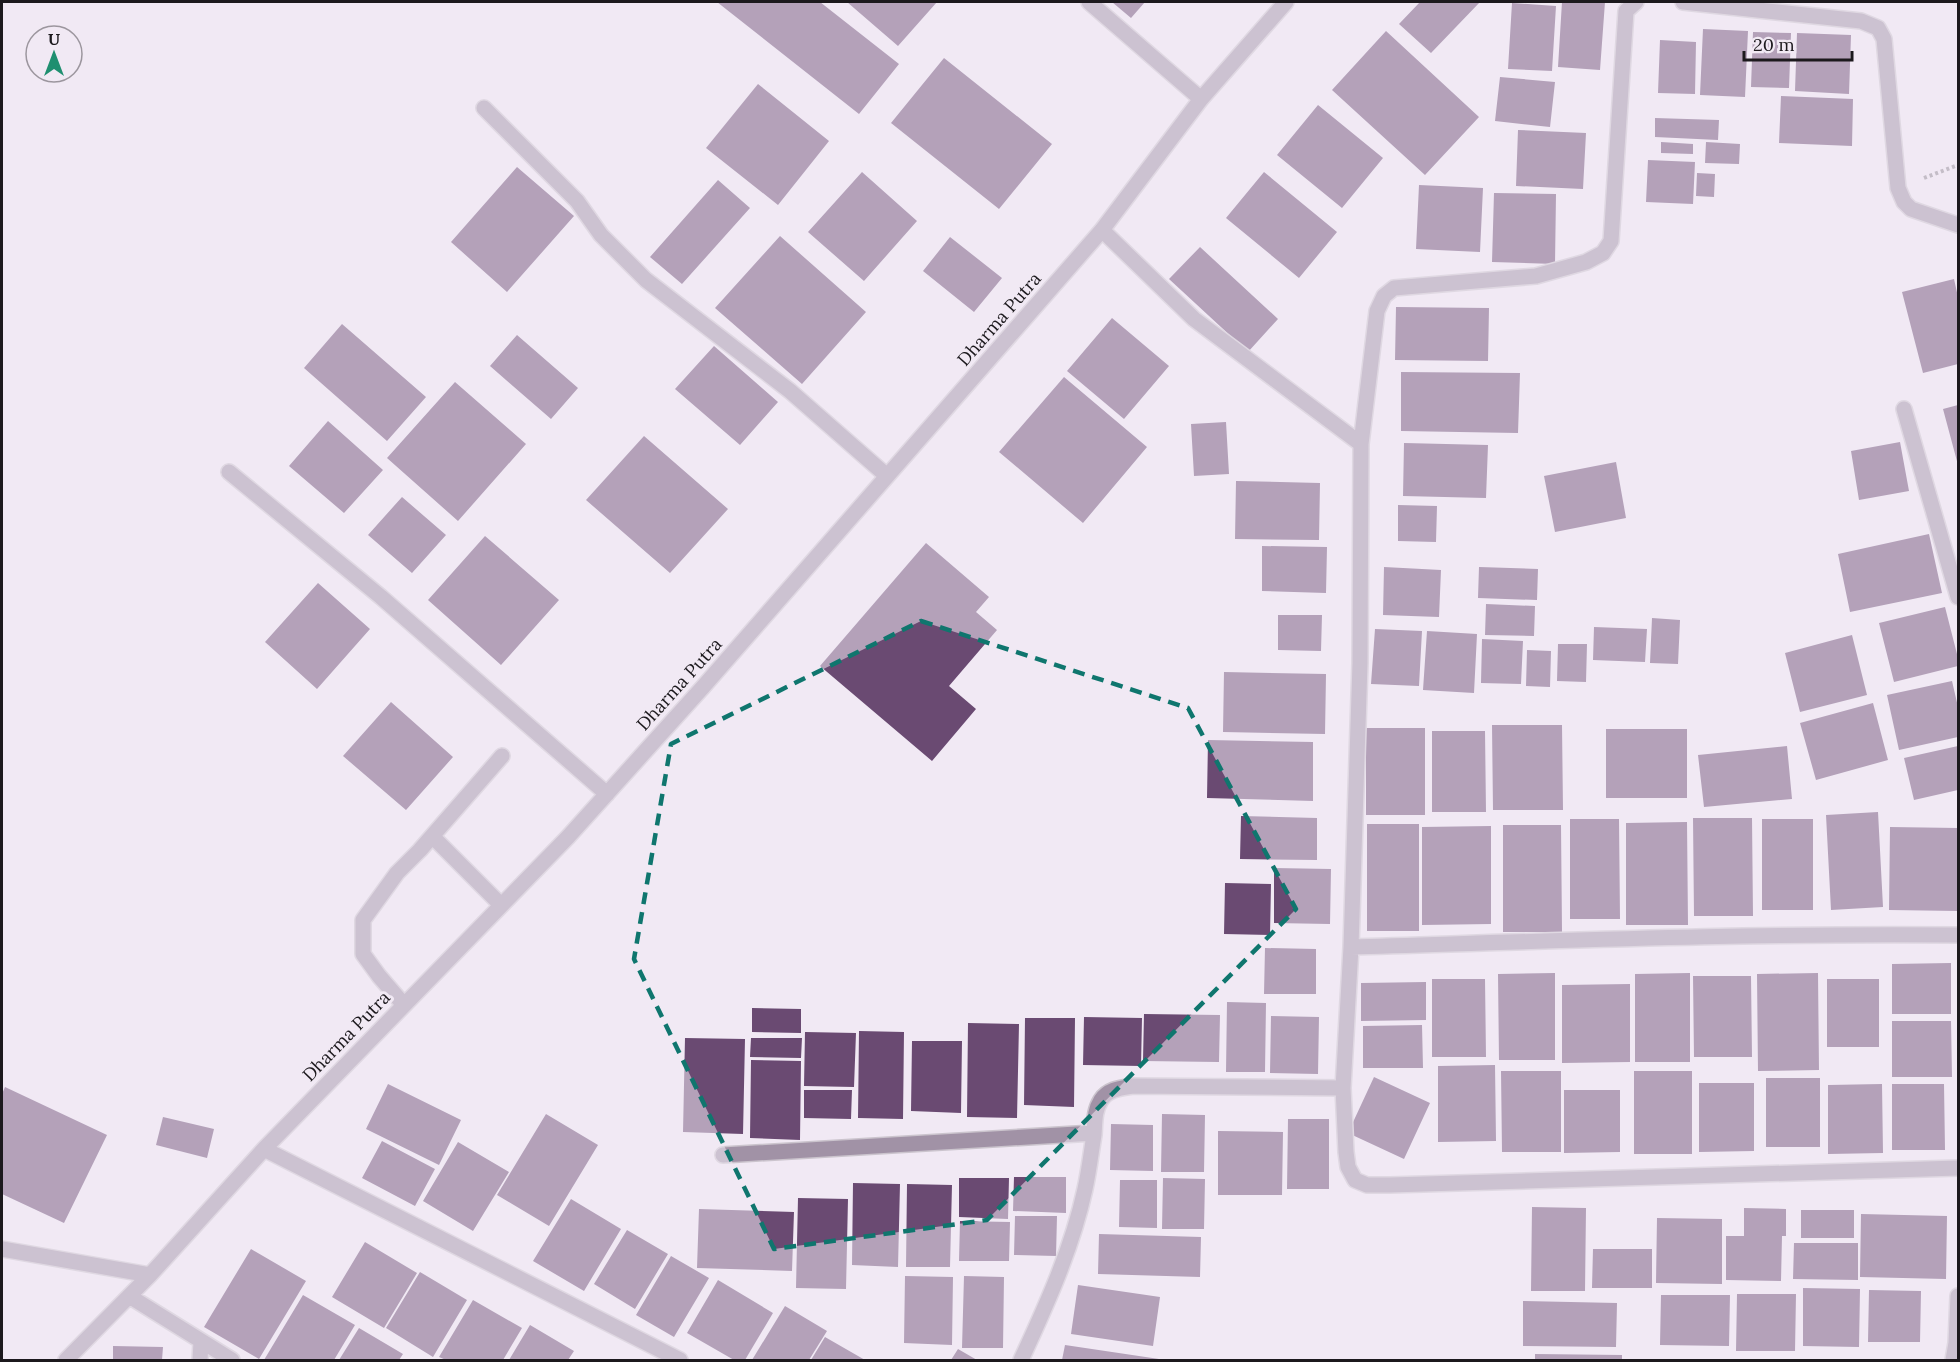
<svg xmlns="http://www.w3.org/2000/svg" width="1960" height="1362" font-family="Lora,serif">
<rect width="100%" height="100%" fill="#f1e9f4"/>
<path fill="#6a4a72" d="M 717,2 L 820,2 L 899,64 L 859,114 Z
M 847,2 L 937,2 L 898,46 Z
M 1112,2 L 1145,2 L 1131,18 Z
M 1420,2 L 1480,2 L 1431,53 L 1399,24 Z
M 1562,2 L 1605,2 L 1600,70 L 1558,67 Z
M 1512,3 L 1556,6 L 1552,71 L 1508,69 Z
M 1703,29 L 1748,31 L 1745,97 L 1700,95 Z
M 1386,31 L 1479,117 L 1425,175 L 1332,90 Z
M 1753,32 L 1791,33 L 1789,88 L 1751,87 Z
M 1797,33 L 1851,35 L 1849,94 L 1795,91 Z
M 1660,40 L 1696,42 L 1695,94 L 1658,93 Z
M 944,58 L 1052,144 L 999,209 L 891,123 Z
M 1500,77 L 1555,82 L 1550,127 L 1495,121 Z
M 758,84 L 829,141 L 778,205 L 706,148 Z
M 1781,96 L 1853,99 L 1852,146 L 1779,143 Z
M 1318,105 L 1383,158 L 1342,208 L 1277,155 Z
M 1655,118 L 1719,120 L 1718,140 L 1655,137 Z
M 1518,130 L 1586,133 L 1583,189 L 1516,186 Z
M 1661,142 L 1693,144 L 1693,154 L 1661,153 Z
M 1706,142 L 1740,144 L 1739,164 L 1705,163 Z
M 1648,160 L 1695,162 L 1693,204 L 1646,202 Z
M 517,167 L 574,216 L 507,292 L 451,242 Z
M 862,172 L 917,221 L 864,281 L 808,232 Z
M 1264,172 L 1337,232 L 1299,278 L 1226,218 Z
M 1697,173 L 1715,174 L 1714,197 L 1696,196 Z
M 718,180 L 750,208 L 682,284 L 650,257 Z
M 1419,185 L 1483,188 L 1480,252 L 1416,249 Z
M 1494,193 L 1556,194 L 1555,264 L 1492,262 Z
M 780,236 L 866,312 L 802,384 L 715,308 Z
M 950,237 L 1002,278 L 974,312 L 923,271 Z
M 1200,247 L 1278,319 L 1248,352 L 1169,279 Z
M 1954,279 L 1958,297 L 1958,364 L 1923,373 L 1902,292 Z
M 1396,307 L 1489,308 L 1488,361 L 1395,360 Z
M 1112,318 L 1169,366 L 1124,419 L 1067,371 Z
M 342,324 L 426,397 L 387,441 L 304,368 Z
M 517,335 L 578,388 L 551,419 L 490,366 Z
M 714,346 L 778,402 L 740,445 L 675,389 Z
M 1401,372 L 1520,373 L 1518,433 L 1401,431 Z
M 1064,377 L 1147,447 L 1083,523 L 999,452 Z
M 455,382 L 526,444 L 458,521 L 387,458 Z
M 1958,405 L 1958,465 L 1943,409 Z
M 328,421 L 383,470 L 344,513 L 289,466 Z
M 1226,422 L 1229,474 L 1194,476 L 1191,424 Z
M 644,436 L 728,509 L 670,573 L 586,500 Z
M 1900,442 L 1909,491 L 1859,500 L 1851,451 Z
M 1404,443 L 1488,445 L 1486,498 L 1403,496 Z
M 1616,462 L 1626,518 L 1555,532 L 1544,476 Z
M 1236,481 L 1320,483 L 1319,540 L 1235,539 Z
M 402,497 L 446,535 L 412,573 L 368,535 Z
M 1398,505 L 1437,506 L 1436,542 L 1398,541 Z
M 1929,534 L 1942,593 L 1850,612 L 1838,554 Z
M 485,536 L 559,600 L 501,665 L 428,600 Z
M 926,543 L 989,597 L 976,612 L 997,630 L 949,686 L 976,709 L 932,761 L 820,666 Z
M 1262,546 L 1327,547 L 1326,593 L 1262,591 Z
M 1384,567 L 1441,570 L 1439,617 L 1383,615 Z
M 1479,567 L 1538,569 L 1537,600 L 1478,598 Z
M 318,583 L 370,629 L 317,689 L 265,642 Z
M 1486,604 L 1535,606 L 1534,636 L 1485,635 Z
M 1945,607 L 1958,658 L 1958,666 L 1894,682 L 1879,623 Z
M 1278,615 L 1322,615 L 1321,651 L 1278,650 Z
M 1652,618 L 1680,620 L 1678,664 L 1650,663 Z
M 1594,627 L 1647,629 L 1645,662 L 1593,660 Z
M 1375,629 L 1422,631 L 1419,686 L 1371,684 Z
M 1427,631 L 1477,634 L 1474,693 L 1423,690 Z
M 1852,635 L 1867,695 L 1800,712 L 1785,653 Z
M 1482,639 L 1523,641 L 1521,684 L 1481,683 Z
M 1558,644 L 1587,644 L 1586,682 L 1557,681 Z
M 1527,650 L 1551,651 L 1550,687 L 1526,686 Z
M 1224,672 L 1326,674 L 1325,734 L 1223,732 Z
M 1952,681 L 1958,707 L 1958,737 L 1899,750 L 1887,695 Z
M 391,702 L 453,757 L 406,810 L 343,756 Z
M 1873,703 L 1888,760 L 1816,780 L 1800,723 Z
M 1492,725 L 1562,725 L 1563,810 L 1493,810 Z
M 1366,728 L 1425,728 L 1425,815 L 1366,815 Z
M 1606,729 L 1687,729 L 1687,798 L 1606,798 Z
M 1432,731 L 1485,731 L 1486,812 L 1432,812 Z
M 1208,740 L 1313,742 L 1313,801 L 1207,798 Z
M 1787,746 L 1792,799 L 1704,807 L 1698,755 Z
M 1958,746 L 1958,790 L 1914,800 L 1904,758 Z
M 1878,812 L 1883,907 L 1831,910 L 1826,815 Z
M 1241,816 L 1317,818 L 1317,860 L 1240,859 Z
M 1693,818 L 1752,818 L 1753,916 L 1694,916 Z
M 1570,819 L 1619,819 L 1620,919 L 1570,919 Z
M 1762,819 L 1813,819 L 1813,910 L 1762,910 Z
M 1687,822 L 1688,925 L 1626,925 L 1626,823 Z
M 1367,824 L 1419,824 L 1419,931 L 1367,931 Z
M 1503,825 L 1561,825 L 1562,932 L 1503,932 Z
M 1491,826 L 1491,924 L 1422,925 L 1422,827 Z
M 1890,827 L 1958,828 L 1958,911 L 1889,910 Z
M 1274,868 L 1331,869 L 1330,924 L 1274,923 Z
M 1225,883 L 1271,884 L 1270,935 L 1224,934 Z
M 1265,948 L 1316,949 L 1316,994 L 1264,994 Z
M 1951,963 L 1951,1014 L 1892,1014 L 1892,964 Z
M 1555,973 L 1555,1060 L 1499,1060 L 1498,974 Z
M 1690,973 L 1690,1062 L 1635,1062 L 1635,974 Z
M 1818,973 L 1819,1070 L 1758,1071 L 1757,974 Z
M 1693,976 L 1751,976 L 1752,1057 L 1694,1057 Z
M 1432,979 L 1485,979 L 1486,1057 L 1432,1057 Z
M 1827,979 L 1879,979 L 1879,1047 L 1827,1047 Z
M 1426,982 L 1426,1020 L 1361,1021 L 1361,983 Z
M 1630,984 L 1630,1062 L 1562,1063 L 1562,985 Z
M 1227,1002 L 1266,1003 L 1265,1072 L 1226,1072 Z
M 752,1008 L 801,1009 L 801,1033 L 752,1032 Z
M 1144,1014 L 1220,1015 L 1219,1062 L 1143,1061 Z
M 1271,1016 L 1319,1017 L 1318,1074 L 1270,1073 Z
M 1084,1017 L 1142,1018 L 1141,1066 L 1083,1065 Z
M 1025,1018 L 1075,1018 L 1074,1107 L 1024,1105 Z
M 1892,1021 L 1951,1021 L 1952,1077 L 1892,1077 Z
M 968,1023 L 1019,1024 L 1017,1118 L 967,1117 Z
M 1422,1025 L 1423,1068 L 1363,1068 L 1363,1026 Z
M 859,1031 L 904,1032 L 903,1119 L 858,1118 Z
M 805,1032 L 856,1033 L 854,1087 L 804,1086 Z
M 685,1038 L 745,1039 L 743,1134 L 683,1132 Z
M 751,1038 L 802,1038 L 801,1058 L 750,1057 Z
M 912,1041 L 962,1041 L 961,1113 L 911,1111 Z
M 751,1060 L 801,1061 L 800,1140 L 750,1138 Z
M 1495,1065 L 1496,1141 L 1438,1142 L 1438,1066 Z
M 1501,1071 L 1561,1071 L 1561,1152 L 1502,1152 Z
M 1634,1071 L 1692,1071 L 1692,1154 L 1634,1154 Z
M 1374,1077 L 1430,1103 L 1404,1159 L 1348,1133 Z
M 1766,1078 L 1820,1078 L 1820,1147 L 1766,1147 Z
M 1699,1083 L 1754,1083 L 1754,1151 L 1699,1152 Z
M 388,1084 L 461,1120 L 439,1165 L 366,1129 Z
M 1882,1084 L 1883,1153 L 1828,1154 L 1828,1085 Z
M 1892,1084 L 1944,1084 L 1945,1150 L 1892,1150 Z
M 5,1087 L 107,1135 L 64,1223 L 2,1194 L 2,1094 Z
M 804,1090 L 852,1090 L 851,1119 L 804,1118 Z
M 1564,1090 L 1620,1090 L 1620,1152 L 1564,1153 Z
M 546,1114 L 598,1145 L 549,1226 L 497,1195 Z
M 1162,1114 L 1205,1115 L 1204,1172 L 1161,1172 Z
M 163,1117 L 214,1129 L 207,1158 L 156,1145 Z
M 1288,1119 L 1329,1119 L 1329,1189 L 1287,1189 Z
M 1111,1124 L 1153,1125 L 1153,1171 L 1110,1170 Z
M 1218,1131 L 1283,1132 L 1282,1195 L 1218,1195 Z
M 382,1141 L 435,1169 L 415,1206 L 362,1178 Z
M 458,1142 L 509,1172 L 473,1231 L 423,1201 Z
M 1014,1177 L 1066,1177 L 1066,1213 L 1013,1211 Z
M 959,1178 L 1009,1178 L 1008,1219 L 959,1217 Z
M 1163,1178 L 1205,1179 L 1204,1229 L 1162,1229 Z
M 1120,1180 L 1157,1180 L 1157,1228 L 1119,1227 Z
M 853,1183 L 900,1184 L 898,1267 L 852,1265 Z
M 907,1184 L 952,1185 L 950,1267 L 906,1267 Z
M 798,1198 L 848,1199 L 846,1289 L 796,1288 Z
M 571,1199 L 621,1229 L 584,1291 L 533,1261 Z
M 1532,1207 L 1586,1208 L 1585,1291 L 1531,1291 Z
M 1744,1208 L 1786,1209 L 1786,1236 L 1782,1236 L 1781,1281 L 1726,1280 L 1726,1236 L 1744,1236 Z
M 699,1209 L 794,1212 L 792,1271 L 697,1268 Z
M 1801,1210 L 1854,1210 L 1854,1238 L 1801,1238 Z
M 1861,1214 L 1947,1216 L 1946,1279 L 1860,1277 Z
M 1015,1216 L 1057,1216 L 1056,1256 L 1014,1255 Z
M 1657,1218 L 1722,1219 L 1722,1284 L 1656,1283 Z
M 960,1221 L 1010,1222 L 1009,1261 L 959,1261 Z
M 627,1230 L 668,1254 L 635,1309 L 594,1284 Z
M 1099,1234 L 1201,1237 L 1200,1277 L 1098,1274 Z
M 365,1242 L 417,1273 L 384,1328 L 332,1297 Z
M 1794,1243 L 1858,1243 L 1858,1280 L 1793,1279 Z
M 251,1249 L 306,1281 L 259,1359 L 204,1327 Z
M 1593,1249 L 1652,1249 L 1652,1288 L 1592,1288 Z
M 671,1256 L 709,1278 L 674,1337 L 636,1315 Z
M 420,1272 L 467,1300 L 433,1357 L 386,1328 Z
M 905,1276 L 953,1277 L 952,1345 L 904,1343 Z
M 964,1276 L 1004,1277 L 1003,1348 L 962,1348 Z
M 718,1280 L 773,1313 L 745,1360 L 734,1360 L 687,1333 Z
M 1078,1285 L 1160,1297 L 1153,1346 L 1071,1334 Z
M 1803,1288 L 1860,1289 L 1859,1347 L 1803,1346 Z
M 1869,1290 L 1921,1291 L 1920,1342 L 1868,1342 Z
M 1737,1294 L 1796,1294 L 1795,1351 L 1736,1351 Z
M 303,1295 L 355,1325 L 334,1360 L 264,1360 Z
M 1661,1295 L 1730,1295 L 1729,1346 L 1660,1345 Z
M 473,1300 L 522,1328 L 503,1360 L 446,1360 L 439,1357 Z
M 1523,1301 L 1617,1303 L 1616,1347 L 1523,1346 Z
M 785,1306 L 827,1331 L 809,1360 L 752,1360 Z
M 530,1325 L 574,1351 L 568,1360 L 509,1360 Z
M 359,1328 L 403,1354 L 399,1360 L 339,1360 Z
M 825,1337 L 865,1360 L 811,1360 Z
M 1065,1345 L 1159,1359 L 1159,1360 L 1062,1360 Z
M 113,1346 L 163,1347 L 162,1360 L 113,1360 Z
M 958,1349 L 977,1360 L 951,1360 Z
M 1535,1354 L 1622,1355 L 1622,1360 L 1535,1360 Z"/>
<g fill="none" stroke-linecap="round" stroke-linejoin="round">
<g stroke="#cbc4cd" stroke-width="18">
<path id="minor" d="M 1089,2 L 1201,99
M 1683,2 L 1861,21 L 1878,28 L 1884,39 L 1898,188 L 1904,202 L 1911,209 L 1958,225
M 484,108 L 577,201 L 601,235 L 646,280 L 790,391 L 887,476
M 1102,230 L 1194,319 L 1361,444 L 1360,663 L 1351,947 L 1343,1088 L 1346,1152 L 1348,1167 L 1355,1180 L 1367,1185 L 1390,1185 L 1958,1168
M 1904,409 L 1958,597
M 1361,444 L 1377,311 L 1384,296 L 1394,288 L 1536,276 L 1586,262 L 1603,253 L 1611,241 L 1626,11 L 1636,2
M 229,472 L 381,597 L 607,794
M 432,836 L 501,905
M 1351,947 C 1553,941 1756,933 1958,935
M 404,1005 L 379,976 L 363,954 L 363,920 L 397,873 L 420,850 L 502,756
M 264,1149 L 680,1360
M 723,1155 L 1094,1133
M 2,1249 L 150,1275
M 129,1296 L 232,1360
M 66,1360 L 150,1275 L 264,1149 L 568,837 L 703,687 L 1102,230 L 1201,99 L 1286,2
M 200,1360 L 201,1342
M 1021,1360 C 1046,1306 1072,1249 1085,1189 C 1089,1171 1091,1153 1094,1135 C 1095,1122 1094,1111 1101,1100 C 1108,1089 1121,1088 1133,1086 L 1343,1088
M 1953,1360 L 1956,1343 L 1958,1296"/>
</g>
<path stroke="#8e8890" stroke-width="4" stroke-dasharray="3 3" stroke-linecap="butt" d="M 1924,178 L 1958,165"/>
<use href="#minor" stroke="#a192a6" stroke-width="15"/>
</g>
<path d="M0 0H1960V1362H0ZM 921,621 L 1188,708 L 1296,909 L 987,1220 L 774,1249 L 634,959 L 671,744 Z" fill="#f1e9f4" fill-opacity=".55" fill-rule="evenodd"/>
<path fill="none" stroke="#0f766e" stroke-width="4.5" stroke-dasharray="12 8" stroke-linejoin="round" d="M 921,621 L 1188,708 L 1296,909 L 987,1220 L 774,1249 L 634,959 L 671,744 Z"/>
<g text-anchor="middle" dominant-baseline="central" stroke-width="6" stroke-linejoin="round" paint-order="stroke">
<g font-size="18" fill="#1c191d" stroke="#f1e9f4">
<text transform="translate(999 319) rotate(-49)">Dharma Putra</text>
<text transform="translate(679 684) rotate(-48)">Dharma Putra</text>
<text transform="translate(346 1036) rotate(-46)">Dharma Putra</text>
</g>
</g>
<rect width="1960" height="1362" fill="none" stroke="#1c191d" stroke-width="6"/>
<g transform="translate(54 54)"><circle r="28" fill="#f1e9f4" stroke="#9c969e" stroke-width="1.5"/>
<path d="M0-4.5L10 22L0 15L-10 22Z" fill="#1f8f70"/>
<text y="-9" font-size="16" font-weight="bold" text-anchor="middle" fill="#1c191d">U</text>
</g>
<path d="M1744 51v9h108v-9" fill="none" stroke="#1c191d" stroke-width="3"/>
<text x="1753" y="51" font-size="18" fill="#1c191d" stroke="#f1e9f4" stroke-width="4.5" paint-order="stroke">20 m</text>
</svg>
